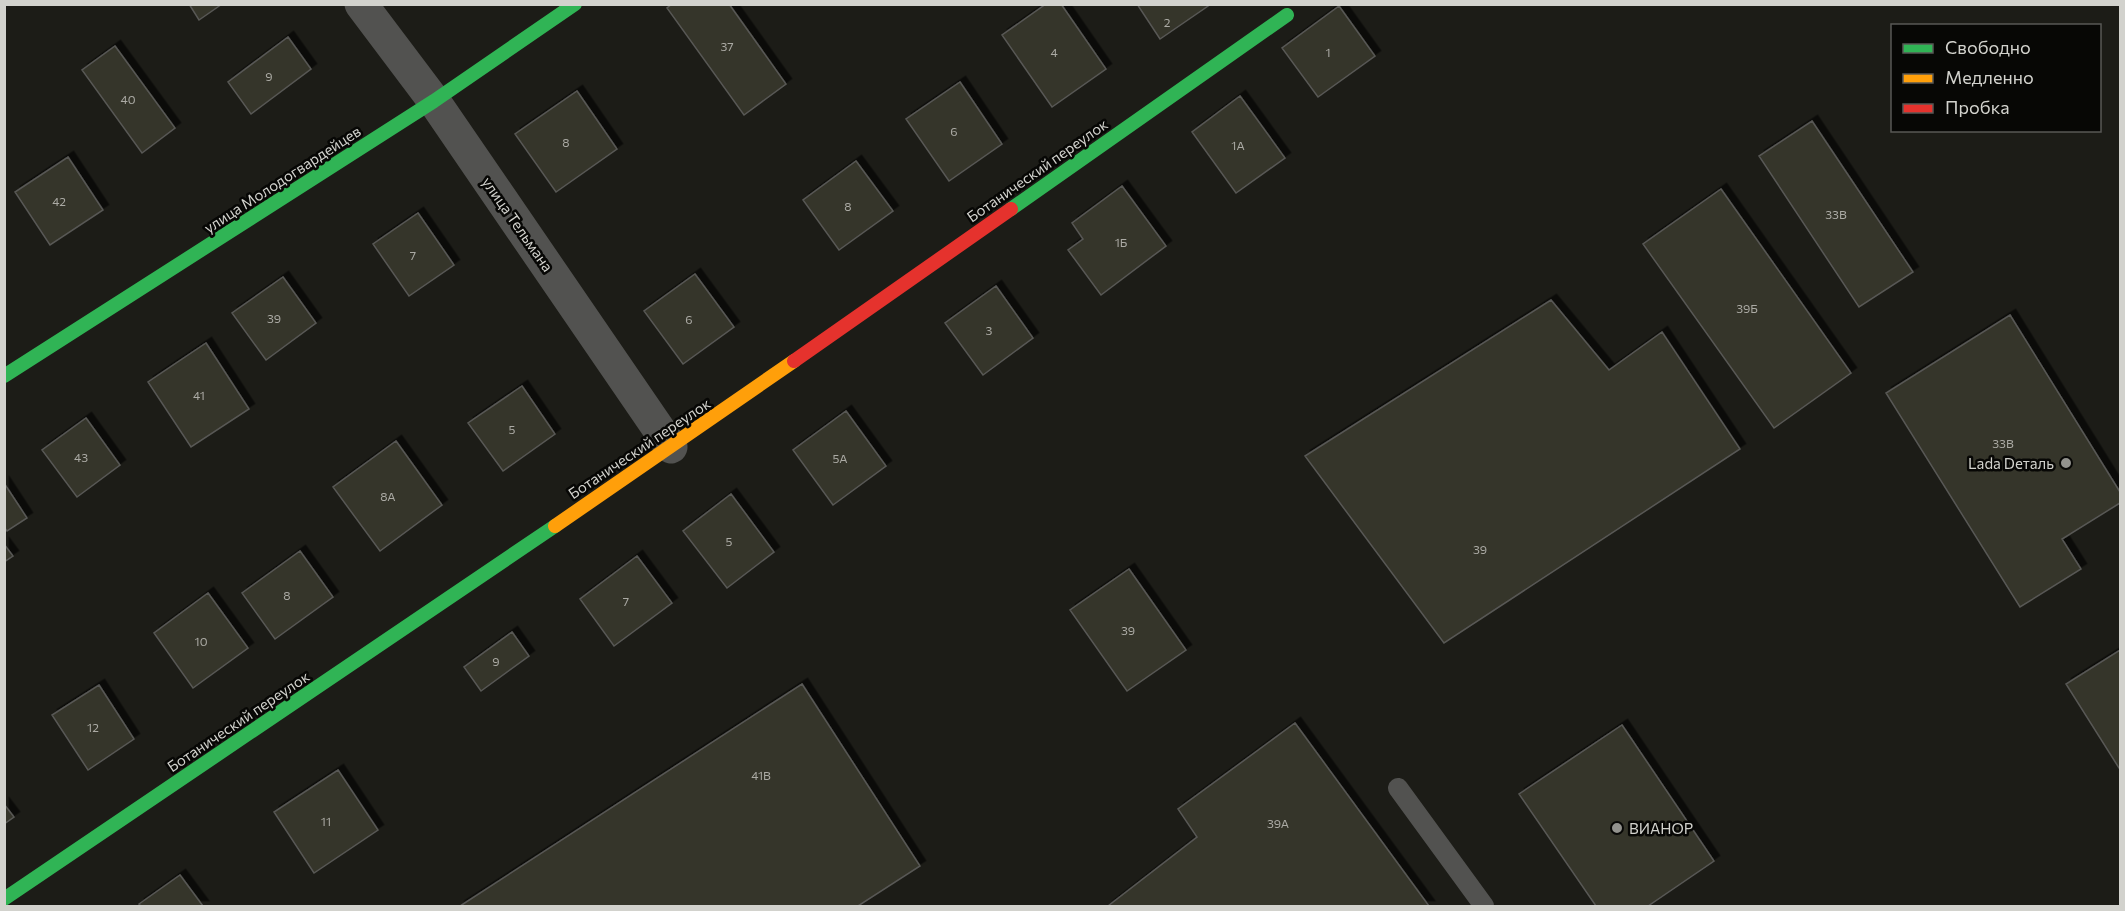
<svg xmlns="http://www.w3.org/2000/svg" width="2125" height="911" font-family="Commissioner,sans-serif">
<defs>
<filter id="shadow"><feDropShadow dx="5.5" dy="-5.5" stdDeviation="0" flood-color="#0009"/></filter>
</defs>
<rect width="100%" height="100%" fill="#1c1c17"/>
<path fill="#35342a" stroke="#585855" stroke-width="1.5" filter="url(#shadow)" d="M 189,4 L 222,4 L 199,20 Z
M 672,4 L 729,4 L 786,84 L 744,115 L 667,8 Z
M 1046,4 L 1061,4 L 1106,69 L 1052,107 L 1002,35 Z
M 1137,4 L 1211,4 L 1160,39 Z
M 1339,6 L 1375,56 L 1318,97 L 1282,48 Z
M 288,37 L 311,69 L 251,114 L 228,82 Z
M 115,46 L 175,128 L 142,153 L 82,70 Z
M 960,82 L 1002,144 L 949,181 L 906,119 Z
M 577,91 L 617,149 L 556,192 L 515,134 Z
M 1240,96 L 1285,158 L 1236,193 L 1192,132 Z
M 1812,121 L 1913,272 L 1859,307 L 1759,156 Z
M 68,157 L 103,210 L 50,245 L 15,192 Z
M 856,161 L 893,211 L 839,250 L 803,200 Z
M 1122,186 L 1166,246 L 1101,295 L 1068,250 L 1083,239 L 1072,223 Z
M 1721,189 L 1851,373 L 1774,428 L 1643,244 Z
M 418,213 L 454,265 L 409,296 L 373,244 Z
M 695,274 L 734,327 L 683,364 L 644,311 Z
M 283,277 L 316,323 L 266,360 L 232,313 Z
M 996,286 L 1033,338 L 983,375 L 945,323 Z
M 1551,300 L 1609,370 L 1662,332 L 1740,449 L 1444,643 L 1305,456 Z
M 2010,315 L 2120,492 L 2120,503 L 2062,539 L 2081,569 L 2020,607 L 1886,393 Z
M 206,343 L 249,409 L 191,447 L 148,382 Z
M 522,386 L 555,434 L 503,471 L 468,423 Z
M 846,411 L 886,466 L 833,505 L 793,450 Z
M 86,418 L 120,465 L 77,497 L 42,450 Z
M 396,441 L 442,505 L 380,551 L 333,487 Z
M 4,483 L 27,518 L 7,531 L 4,527 Z
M 731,494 L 774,552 L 727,588 L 683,531 Z
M 4,544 L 13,556 L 4,562 Z
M 300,551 L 333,597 L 275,639 L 242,593 Z
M 637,556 L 672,603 L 614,646 L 580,599 Z
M 1129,569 L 1186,650 L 1127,691 L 1070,610 Z
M 208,593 L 248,648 L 193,688 L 154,633 Z
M 512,632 L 529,656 L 481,691 L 464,667 Z
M 2120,650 L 2120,768 L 2119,768 L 2066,684 Z
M 802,684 L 920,866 L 858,906 L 460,906 Z
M 99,685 L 134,739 L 88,770 L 52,715 Z
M 1295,723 L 1429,906 L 1108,906 L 1197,837 L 1178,809 Z
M 1622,725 L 1714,861 L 1648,906 L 1596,906 L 1519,794 Z
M 338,770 L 378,830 L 314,873 L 274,812 Z
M 4,804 L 14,817 L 4,824 Z
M 180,875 L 203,906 L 141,906 L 139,904 Z"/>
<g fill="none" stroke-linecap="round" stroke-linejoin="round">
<path stroke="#525250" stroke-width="20" d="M 1398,788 L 1484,906"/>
<path stroke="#525250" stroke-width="33" d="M 361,4 L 434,101 L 671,447"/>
<path stroke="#30b455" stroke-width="14" d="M 1011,209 L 1287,15
M 4,376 L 434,101 L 575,4
M 4,899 L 555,526"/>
<path stroke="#ff9f0a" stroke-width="14" d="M 555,526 L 794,361"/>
<path stroke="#e5322d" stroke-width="14" d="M 794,361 L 1011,209"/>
</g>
<g fill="#92928d" stroke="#070705" stroke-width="2">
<circle cx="2066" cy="463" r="6"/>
<circle cx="1617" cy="828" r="6"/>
</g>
<g text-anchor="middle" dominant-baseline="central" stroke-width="5" stroke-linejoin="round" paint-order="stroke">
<g font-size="12" fill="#abaaa4">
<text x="1167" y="22">2</text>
<text x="727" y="46">37</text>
<text x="1054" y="52">4</text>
<text x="1328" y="52">1</text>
<text x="269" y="76">9</text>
<text x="128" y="99">40</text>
<text x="954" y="131">6</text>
<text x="566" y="142">8</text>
<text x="1238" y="145">1А</text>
<text x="59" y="201">42</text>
<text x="848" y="206">8</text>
<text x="1836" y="214">33В</text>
<text x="1121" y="242">1Б</text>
<text x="413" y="255">7</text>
<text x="1747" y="308">39Б</text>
<text x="274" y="318">39</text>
<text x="689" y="319">6</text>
<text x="989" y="330">3</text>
<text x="199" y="395">41</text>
<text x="512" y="429">5</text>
<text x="2003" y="443">33В</text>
<text x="81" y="457">43</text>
<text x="840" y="458">5А</text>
<text x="388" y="496">8А</text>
<text x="729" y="541">5</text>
<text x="1480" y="549">39</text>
<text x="287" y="595">8</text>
<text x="626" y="601">7</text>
<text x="1128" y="630">39</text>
<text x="201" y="641">10</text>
<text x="496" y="661">9</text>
<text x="93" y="727">12</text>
<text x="761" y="775">41В</text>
<text x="326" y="821">11</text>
<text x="1278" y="823">39А</text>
</g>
<g font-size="15" fill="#d2d2cd" stroke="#070705">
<text transform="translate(1037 170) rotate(-35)">Ботанический переулок</text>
<text transform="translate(282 179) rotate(-33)">улица Молодогвардейцев</text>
<text transform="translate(518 224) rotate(55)">улица Тельмана</text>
<text transform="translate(639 448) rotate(-34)">Ботанический переулок</text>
<text transform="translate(238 721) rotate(-34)">Ботанический переулок</text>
</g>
<g font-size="15" fill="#d2d2cd" stroke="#070705" text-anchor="end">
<text x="2054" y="463">Lada Dеталь</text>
<text x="1629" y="828" text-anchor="start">ВИАНОР</text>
</g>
</g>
<rect width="2125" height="911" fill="none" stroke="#d2d2cd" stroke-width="12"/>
<rect x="1891" y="24" width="210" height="108" fill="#070705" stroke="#585855" stroke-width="1.5"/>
<rect x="1903" y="44" width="30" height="9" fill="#30b455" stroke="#585855" stroke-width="1.5"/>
<text x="1945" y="54" font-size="18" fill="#d2d2cd">Свободно</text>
<rect x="1903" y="74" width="30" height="9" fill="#ff9f0a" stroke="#585855" stroke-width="1.5"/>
<text x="1945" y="84" font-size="18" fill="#d2d2cd">Медленно</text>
<rect x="1903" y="104" width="30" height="9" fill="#e5322d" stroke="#585855" stroke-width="1.5"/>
<text x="1945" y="114" font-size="18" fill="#d2d2cd">Пробка</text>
</svg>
